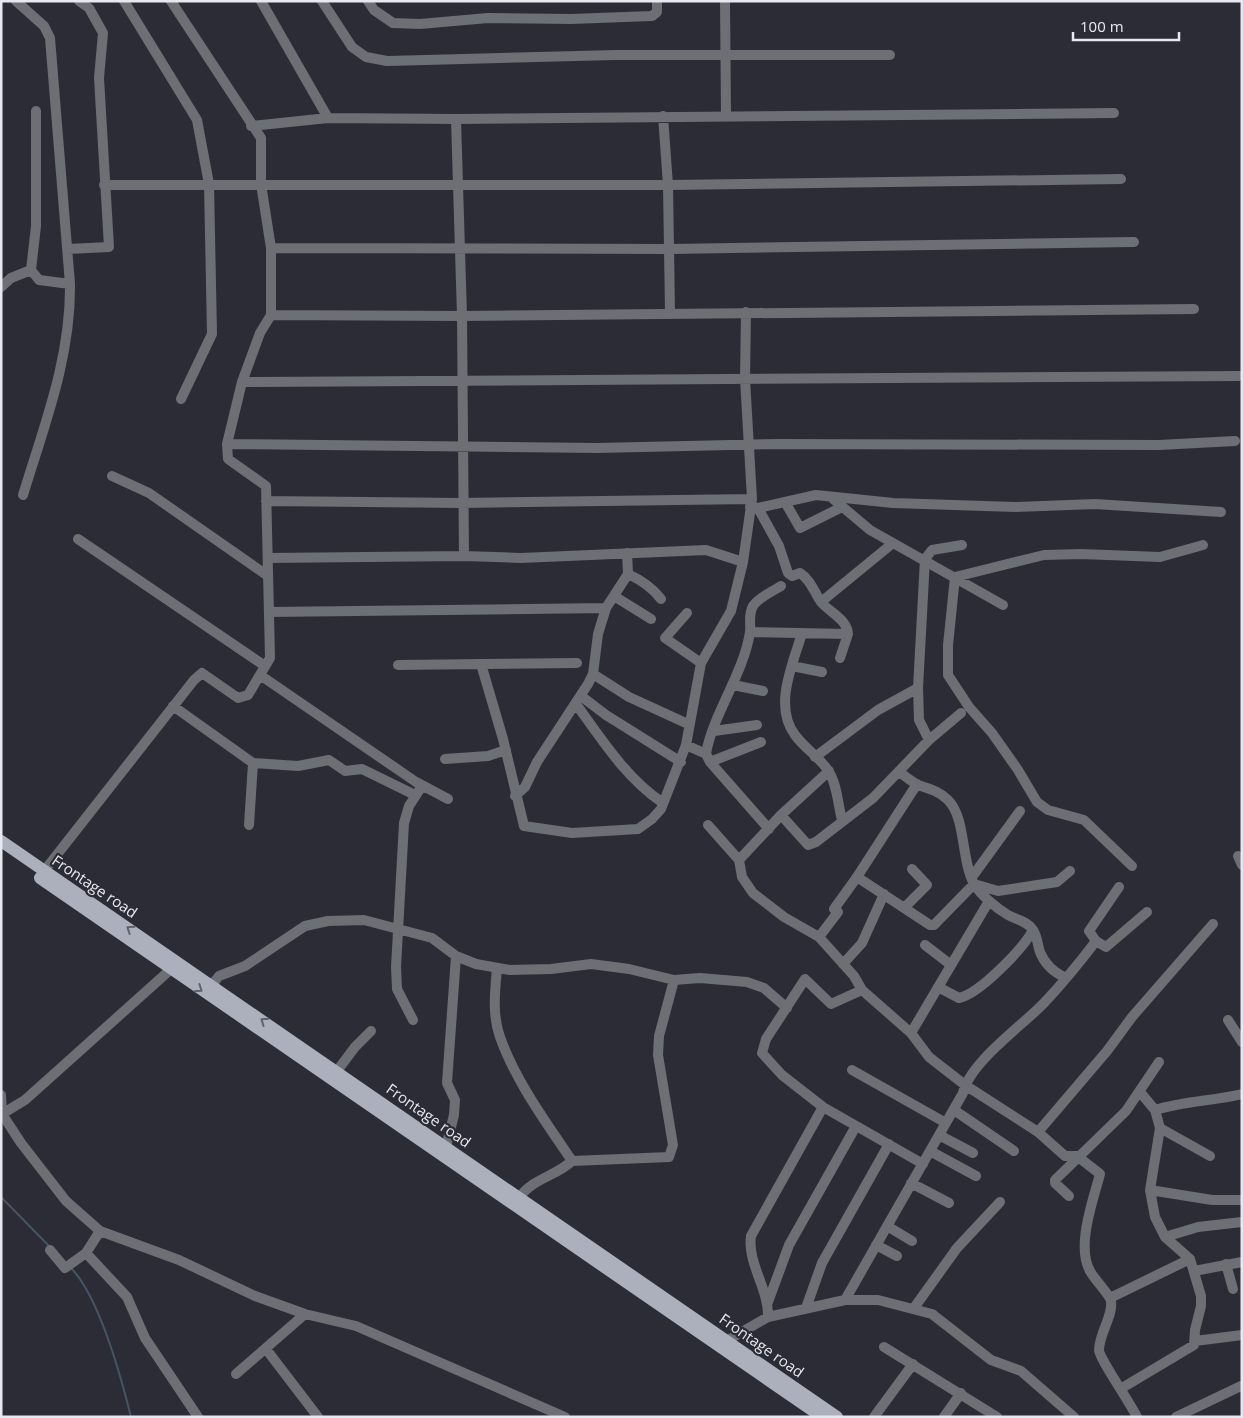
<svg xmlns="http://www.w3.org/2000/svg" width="1243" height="1418" font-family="'Open Sans',sans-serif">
<rect width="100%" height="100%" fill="#2c2c37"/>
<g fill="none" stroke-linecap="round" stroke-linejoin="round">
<path stroke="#465464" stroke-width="2" d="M 1,1197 L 50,1247
M 71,1268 C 99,1297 121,1377 131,1417"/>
<path stroke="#6c6f74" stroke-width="10" d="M 16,1 L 44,26 L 50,38 L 70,284 C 71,358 44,426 23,495
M 124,1 L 197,120 L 209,184 L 212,334 L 181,399
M 261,1 L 328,118
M 322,1 L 352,47 L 366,57 L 387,61 L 615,55 L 890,55
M 368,1 L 374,10 L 393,23 L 420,24 L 488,18 L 571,19 L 652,16 L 657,12 L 657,1
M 725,1 L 726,116
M 36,111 L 36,226 L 31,270 L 39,280 L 70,284
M 663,116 L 668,185 L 670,312
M 456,119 L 1114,113
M 251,126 L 328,118 L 456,119 L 462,316 L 464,556
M 104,185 L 668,185 L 1121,179
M 271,248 L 670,249 L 1134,242
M 68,249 L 109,247 L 99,78 L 103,33 L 89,8 L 79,1
M 1,287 L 11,278 L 31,270
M 271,315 L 462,316 L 1194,309
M 242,382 L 1239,376
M 227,444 L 597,448 L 778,444 L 1159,445 L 1235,441
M 112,476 L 149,493 L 268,576
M 832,498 L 870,530 L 1003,605
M 266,501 L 462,503 L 752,499
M 785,502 L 800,528 L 842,507
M 750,507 L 758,508 L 816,495 L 893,503 L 1015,507 L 1095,504 L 1221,512
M 78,539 L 265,666
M 268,558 L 464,556 L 521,558 L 706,550 L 743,562
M 628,574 C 641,580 652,587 661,599
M 614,596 L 651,619
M 821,602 L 893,543
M 269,612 L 606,608
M 687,613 L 665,638 L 701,663
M 750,632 L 848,634 C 847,619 829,612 821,602 C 814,592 811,580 800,573 L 792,576 L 788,573 L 779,546 L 758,508
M 802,633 C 793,664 773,706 795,735 C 805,749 821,758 829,772 C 837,784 838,805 842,820
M 840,658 L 848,634
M 481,664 L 577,663
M 398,665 L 481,664 L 503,739 L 524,826 L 572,833 L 638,829 L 652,819 L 661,809 L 686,745 L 701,663 L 731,611 L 743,562 L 752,499 L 745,379 L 746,312
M 792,666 L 822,672
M 593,674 L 629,697 L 688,724
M 260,675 L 416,782 L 448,799
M 733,685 L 763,691
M 581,696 L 606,715 L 681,762
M 576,704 C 602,740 626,778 663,803
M 173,706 L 253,763 L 298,766 L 329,760 L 345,771 L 362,769 L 415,795
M 714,731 L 757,725
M 929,740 L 919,720 L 918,688 L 925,559 L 932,550 L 962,545
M 686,745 L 706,754 L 710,762 L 769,829
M 706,754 C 712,716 744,673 750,632 C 751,623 748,615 753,606 C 758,598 773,591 781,586
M 815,757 L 878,710 L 918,688
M 445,759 L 488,756 L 506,750
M 710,762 L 761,742
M 899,772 C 905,776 912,782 918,785 C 930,789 939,791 948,800 C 966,818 961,860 974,884 C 981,895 996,908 1008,915 C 1017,920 1027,921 1033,930 C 1038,938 1037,944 1040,952 C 1045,965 1055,973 1066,978
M 917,784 L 857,877 L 930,925 L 934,925 L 974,884 L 998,891 L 1057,882 L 1070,871
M 515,796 L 525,787 L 537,762 L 588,684 L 593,674 L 598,634 L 606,608 L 628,574 L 627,553
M 781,815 L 808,845 L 816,842 L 873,798 L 929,740 L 961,713
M 249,825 L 253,763
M 708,825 L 739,860 L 742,877 L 753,893 L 784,917 L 819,937 L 854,976 L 862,990 L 911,1033 L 929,1057 L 965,1085 L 1038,1132 L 1065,1156 L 1077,1156 L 1100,1174 C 1093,1201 1076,1246 1090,1271 C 1094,1279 1111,1296 1111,1302 C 1113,1316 1099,1334 1099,1350 C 1099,1358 1131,1404 1137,1417
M 1238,856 L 1242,865
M 739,860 L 781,815 L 829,771
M 1132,866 L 1084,820 L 1048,810 L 1037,802 L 1018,770 L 992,733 L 969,707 L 948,675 L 948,645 L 955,577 L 1044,555 L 1081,554 L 1160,557 L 1203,545
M 41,875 L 194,680 L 202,673 L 238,698 L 248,695 L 270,658 L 266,486 L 228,459 L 227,444 L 242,382 L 260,333 L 271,315 L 271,248 L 261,184 L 261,138 L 171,1
M 972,877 L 1020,811
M 1119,887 L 1089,931 L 1096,941 L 1106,947 L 1147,912
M 904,908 L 927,885 L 912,869
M 819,937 L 838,912 L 834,909 L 857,877
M 925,945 L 951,965
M 843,964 L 862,943 L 884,894
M 497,968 C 495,990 492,1015 500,1037 C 516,1082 546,1122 572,1161
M 212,985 L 219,976 L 245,966 L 305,926 L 328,921 L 364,920 L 432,938 L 456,956 L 476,964 L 510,970 L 551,969 L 591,964 L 629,969 L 674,980 L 700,978 L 747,982 L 764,988 L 787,1008
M 938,987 L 959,998 C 979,994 1023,949 1033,930
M 862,990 L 831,1004 L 805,979 L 766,1039 L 762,1053 L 782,1075 L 823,1107 L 923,1164
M 413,1020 L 397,989 L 396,967 L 404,823 L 409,806 L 422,786
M 1228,1020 L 1242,1042
M 911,1033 L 989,901
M 852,1070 L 946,1123
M 337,1071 L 355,1047 L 371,1031
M 1,1095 L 2,1114 L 21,1143 L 66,1201 L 100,1231 L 179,1260 L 255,1296 L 305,1314 L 356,1326 L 565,1417
M 954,1110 L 1014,1151
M 1155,1110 C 1184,1101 1213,1101 1242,1094
M 2,1114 L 25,1100 L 170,970
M 1160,1128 L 1210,1156
M 1038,1132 L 1107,1051 L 1132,1017 L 1213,924
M 939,1135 L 973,1153
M 930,1151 L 976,1176
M 444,1155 L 454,1115 L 455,1100 L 447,1083 L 456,956
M 911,1183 L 949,1203
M 1150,1190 L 1212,1200 L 1242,1200
M 1069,1196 L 1055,1183 L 1055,1180 L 1126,1111 L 1159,1062
M 520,1197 C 532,1179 556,1176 572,1161 L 669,1157 L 673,1145 L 658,1055 L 659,1036 L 674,980
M 887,1226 L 912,1241
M 100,1231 L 86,1253 L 127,1297 L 145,1338 L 198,1417
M 1165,1237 L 1198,1227 L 1242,1222
M 876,1245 L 897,1256
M 50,1250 L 65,1268 L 86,1253
M 1226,1264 L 1233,1289
M 1194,1271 L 1242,1262
M 1110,1298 L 1190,1259
M 845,1300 L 963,1093 C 970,1062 1022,1026 1044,1003 C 1063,983 1080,962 1096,941
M 768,1302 L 789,1245 L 856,1126
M 806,1308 L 822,1263 L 889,1144
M 914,1308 L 957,1248 L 1000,1202
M 768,1317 C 769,1289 747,1263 751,1236 L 823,1107
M 1195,1341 L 1242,1335
M 723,1347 L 728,1340 L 768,1317 L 845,1300 L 878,1300 L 932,1314 L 991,1360 L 1021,1371 L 1074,1417
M 884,1347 L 997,1417
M 266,1349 L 318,1417
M 236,1374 L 305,1314
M 1122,1388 L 1194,1345 L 1195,1330 L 1201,1306 L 1201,1296 L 1190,1259 L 1165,1237 L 1155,1217 L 1150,1190 L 1160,1128 L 1155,1110 L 1140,1092
M 874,1417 L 913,1364
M 944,1417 L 961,1393
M 1176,1417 L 1241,1386"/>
<path stroke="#abb0bc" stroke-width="12" d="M 1,841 L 837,1417
M 40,878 L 822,1417"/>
</g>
<defs><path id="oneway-chevron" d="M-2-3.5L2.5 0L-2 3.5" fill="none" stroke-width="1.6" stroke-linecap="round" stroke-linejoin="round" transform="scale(1.25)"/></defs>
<g stroke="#5f616c">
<use href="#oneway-chevron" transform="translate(130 929) rotate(-146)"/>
<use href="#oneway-chevron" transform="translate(199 989) rotate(34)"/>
<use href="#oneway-chevron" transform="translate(264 1021) rotate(-145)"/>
</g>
<g text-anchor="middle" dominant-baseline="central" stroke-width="4.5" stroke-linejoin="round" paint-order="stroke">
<g font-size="15" fill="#e8e8f0" stroke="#2c2c37">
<text transform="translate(95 886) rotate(34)">Frontage road</text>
<text transform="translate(429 1115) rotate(35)">Frontage road</text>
<text transform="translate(762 1345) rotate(35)">Frontage road</text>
</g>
</g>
<rect width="1243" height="1418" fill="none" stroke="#e8e8f0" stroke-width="5"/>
<path d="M1073 32v8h106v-8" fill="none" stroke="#e8e8f0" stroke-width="2.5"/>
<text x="1080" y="32" font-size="15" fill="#e8e8f0" stroke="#2c2c37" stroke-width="4" paint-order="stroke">100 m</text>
</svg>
